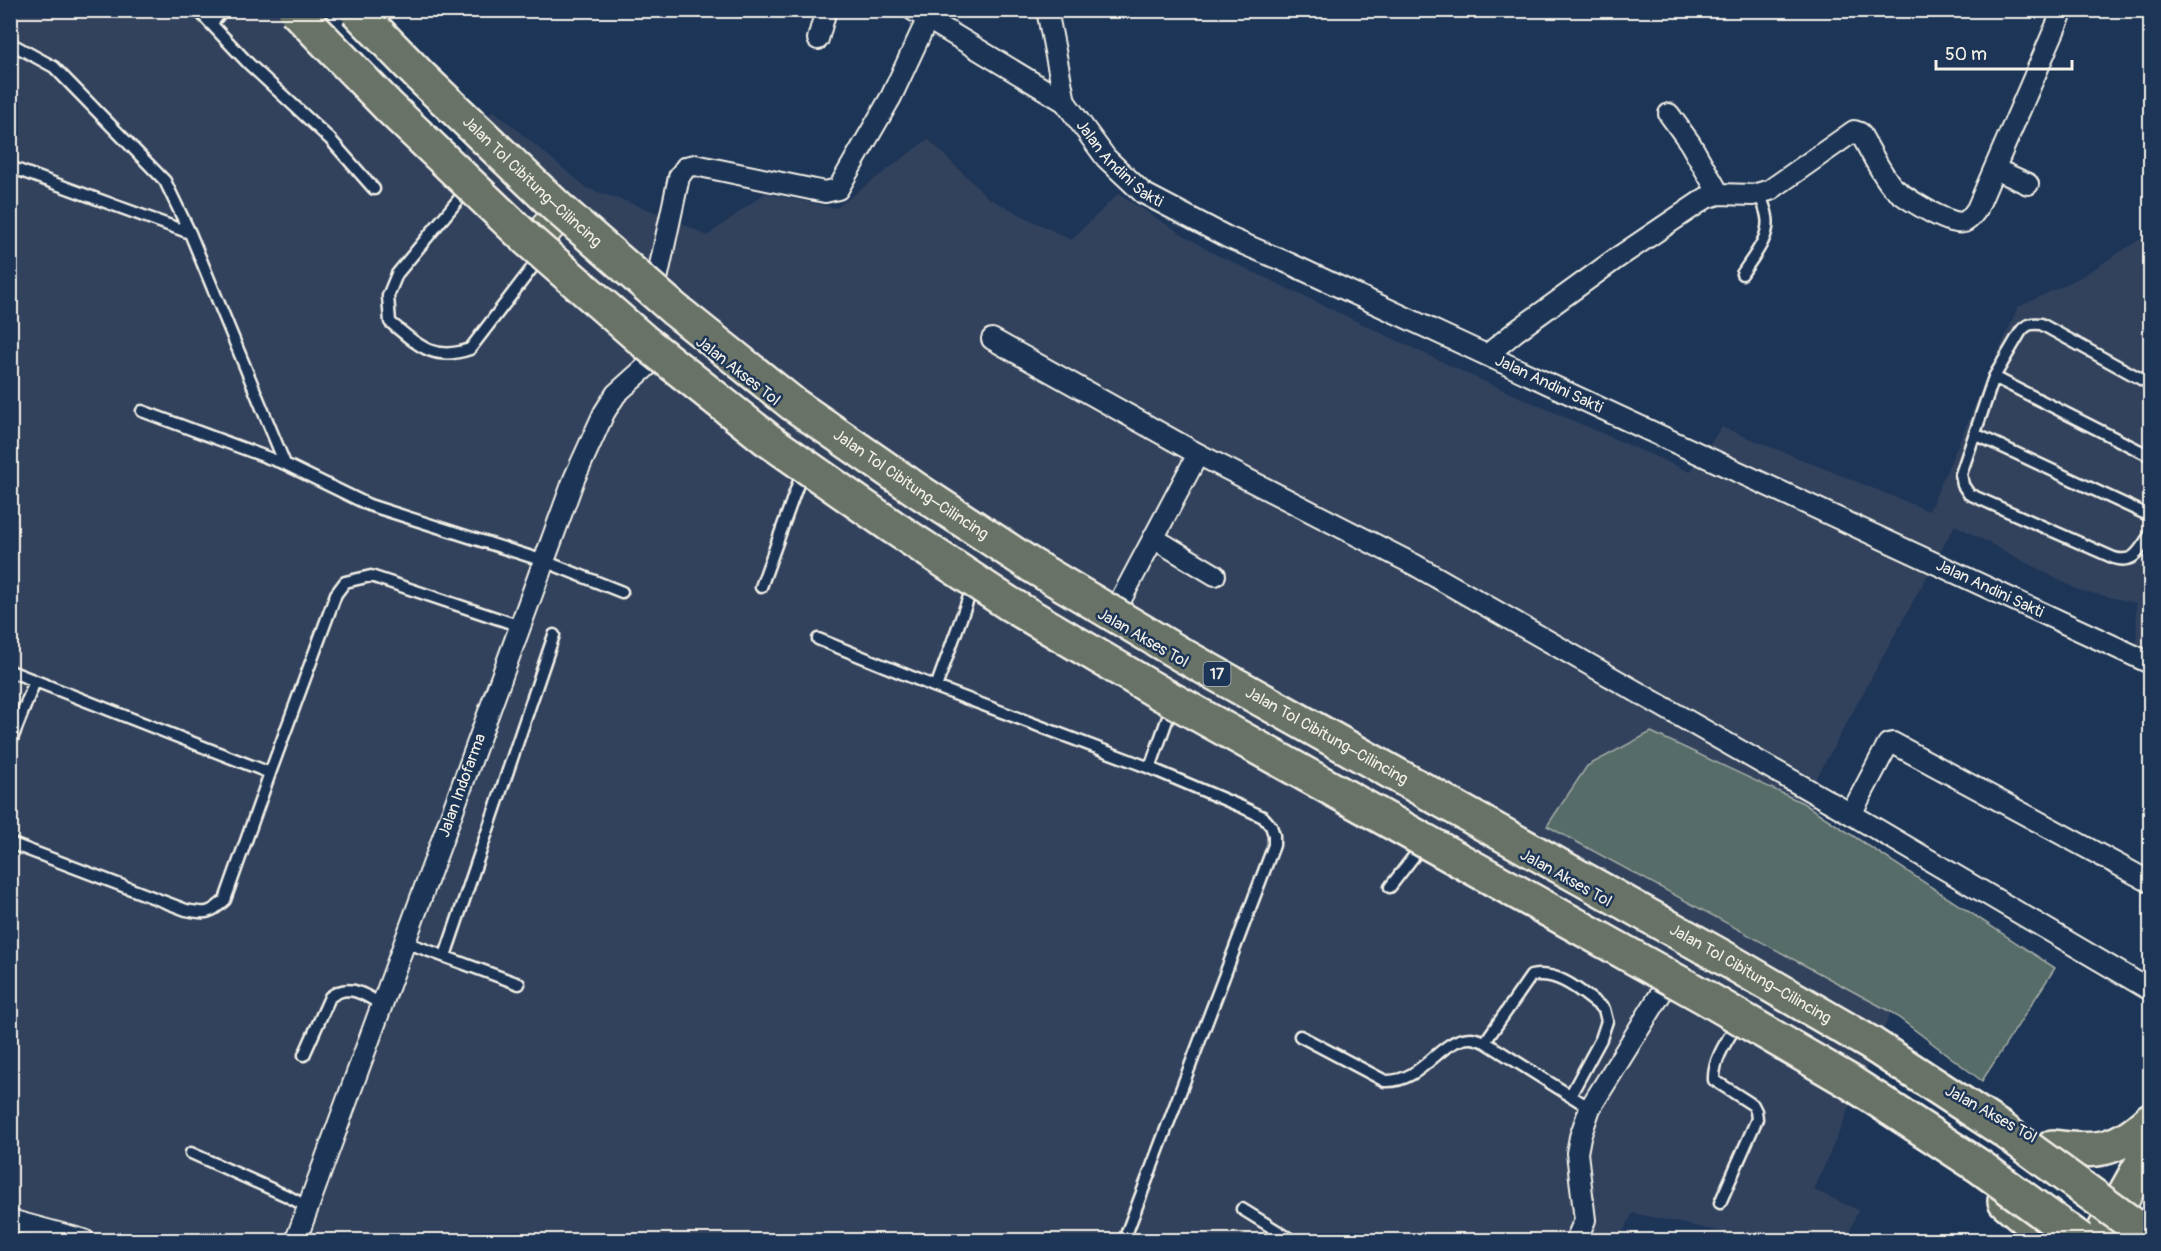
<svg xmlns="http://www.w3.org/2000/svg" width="2161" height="1251" font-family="Pangolin,sans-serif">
<rect width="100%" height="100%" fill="#1d3557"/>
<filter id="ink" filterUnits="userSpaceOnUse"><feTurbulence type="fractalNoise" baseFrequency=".0167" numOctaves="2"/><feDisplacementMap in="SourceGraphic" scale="12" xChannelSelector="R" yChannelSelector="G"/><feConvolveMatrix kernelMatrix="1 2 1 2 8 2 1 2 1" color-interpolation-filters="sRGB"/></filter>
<g filter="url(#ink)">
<path fill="#31425d" d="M 10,11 L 283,11 L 448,169 L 493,110 L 587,188 L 670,217 L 707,236 L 765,193 L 836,208 L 928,139 L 988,198 L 1071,240 L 1118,194 L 1209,251 L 1474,377 L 1690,472 L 1722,427 L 1929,511 L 2018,307 L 2081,277 L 2150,233 L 2150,654 L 2137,648 L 2136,603 L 2078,590 L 1955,525 L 1803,803 L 1651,732 L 1547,825 L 1891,1012 L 1814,1190 L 1858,1210 L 1847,1240 L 1759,1240 L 1633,1213 L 1618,1240 L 11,1240 Z"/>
<path fill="#576c67" stroke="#a6aea8" stroke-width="1.5" d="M 1651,732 L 1803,803 L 2055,968 L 1982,1081 L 1891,1012 L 1547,826 L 1587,766 Z"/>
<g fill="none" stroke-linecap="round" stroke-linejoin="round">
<g stroke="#f4f1e8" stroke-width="15">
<path id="service" d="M 198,10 L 249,64 L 330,139 L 374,189
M 211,24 L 223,10
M 10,43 L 54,67 L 165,181 L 190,233 L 285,464
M 10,167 L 190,233
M 468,188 L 397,274 L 388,296 L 390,322 C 418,345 433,362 470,349 L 542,255
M 1742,274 C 1752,258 1771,237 1767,217 C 1766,209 1762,201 1759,193
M 1994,377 L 2150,456
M 2150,384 L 2041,324 C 2031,323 2027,324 2021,331 L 1994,377 L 1961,474 L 1963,485 L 1969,494 L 2114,558 C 2135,564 2139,550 2150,535
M 142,411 L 285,464 L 369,505 L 544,561 L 622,592
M 1975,434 L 2150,516
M 761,587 L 803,470
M 818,639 L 936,687 L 1150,768 L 1242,807 L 1263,817 L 1271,826 L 1274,835 L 1274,845 L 1124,1240
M 10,671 L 270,773 L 336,594 L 345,582 L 371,576 L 520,626
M 936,687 L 974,583
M 10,744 L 35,681
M 1150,768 L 1173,703
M 10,843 L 186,910 C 206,914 210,914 225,900 L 270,773
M 1390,887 L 1424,843
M 405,942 L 519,984
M 445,956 L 554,635
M 1300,1036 L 1385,1081 C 1423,1083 1439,1038 1471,1038 C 1476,1038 1481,1041 1485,1042 L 1590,1108
M 1485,1042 L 1531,976 C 1560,970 1582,993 1604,1009 L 1607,1021 L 1601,1039 L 1570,1096
M 304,1055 L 330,997 C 349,982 365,995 382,1005
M 191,1153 L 287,1196 L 308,1207
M 1720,1203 L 1757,1119 L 1756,1111 L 1753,1105 L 1714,1080 C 1713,1059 1728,1039 1739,1021
M 1242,1209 L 1292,1240"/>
</g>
<g stroke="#f4f1e8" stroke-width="24">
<g id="minor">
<path d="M 913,10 L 1065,102"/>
<path id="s1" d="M 1047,10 L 1065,102 L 1106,158 L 1143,193 L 1227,237 L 1286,262 L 2150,663"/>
<path d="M 818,39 L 826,10"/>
<path d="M 1669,114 L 1690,143 L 1719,194"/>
<path d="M 1995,169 L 2028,184"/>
<path d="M 653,298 L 679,177 L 686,167 L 695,165 L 825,192 L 838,189 L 891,97 L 928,18"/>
<path d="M 992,339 L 1198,454 L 1415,565 L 1851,814 L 2150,990"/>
<path d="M 1487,355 L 1515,332 L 1617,258 L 1706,198 L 1719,194 L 1753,195 L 1770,190 L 1854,131 L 1860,133 C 1870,150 1879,170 1891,185 C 1901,196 1950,227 1964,222 C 1970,220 1973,214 1977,209 L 2063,10"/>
<path d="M 1155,539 L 1215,575"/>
<path d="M 1110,620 L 1198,454"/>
<path d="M 1851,814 L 1888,744 L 1893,743 L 2150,882"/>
<path d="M 10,1220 L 84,1240"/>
<path id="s2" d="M 296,1240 L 574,479 L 604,413 L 616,394 L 665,350"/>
<path d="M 1576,1240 L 1585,1220 L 1577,1153 L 1580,1137 L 1590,1108 L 1673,974"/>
</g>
</g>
<g stroke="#f4f1e8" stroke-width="36">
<path id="primary" d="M 539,238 L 555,218"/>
</g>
<g stroke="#f4f1e8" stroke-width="38">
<path id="trunk" d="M 2053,1147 C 2096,1153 2117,1151 2150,1120
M 2005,1201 L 2045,1235 L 2048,1240
M 2099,1240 L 2150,1149"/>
</g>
<use href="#service" stroke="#1d3557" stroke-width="10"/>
<use href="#minor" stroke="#1d3557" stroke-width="20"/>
<use href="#primary" stroke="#687266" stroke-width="32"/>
<use href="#trunk" stroke="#687266" stroke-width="33"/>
<g stroke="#f4f1e8" stroke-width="38" stroke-linecap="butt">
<g id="motorway-bridge">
<path d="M 295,10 L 389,107 L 528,240 L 646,343 L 767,439 L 893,527 L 1008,603 L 1160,693 L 1703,996 L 1847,1080 L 1979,1166 L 2081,1240"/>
<path id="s3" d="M 356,10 L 420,76 L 557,207 L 674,309 L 793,404 L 917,490 L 1031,565 L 1182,655 L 1724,958 L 1870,1043 L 2003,1130 L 2150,1237"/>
</g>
</g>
<use href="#motorway-bridge" stroke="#687266" stroke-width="33"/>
</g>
</g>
<g text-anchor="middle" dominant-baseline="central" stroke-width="5" stroke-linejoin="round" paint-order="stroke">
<rect fill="#1d3557" stroke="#b4b9bc" stroke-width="1.5" x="1203.5" y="662" width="27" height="24" rx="4.5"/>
<g font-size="15" font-weight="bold" fill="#f4f1e8">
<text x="1217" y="674">17</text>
</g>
<g font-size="16" fill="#f4f1e8" stroke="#1d3557">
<text stroke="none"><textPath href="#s1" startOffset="177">Jalan Andini Sakti</textPath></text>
<text stroke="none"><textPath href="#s3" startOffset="246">Jalan Tol Cibitung–Cilincing</textPath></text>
<text transform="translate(738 371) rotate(38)">Jalan Akses Tol</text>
<text stroke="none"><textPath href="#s1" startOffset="663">Jalan Andini Sakti</textPath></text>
<text stroke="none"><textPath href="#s3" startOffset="732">Jalan Tol Cibitung–Cilincing</textPath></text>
<text stroke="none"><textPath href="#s1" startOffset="1149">Jalan Andini Sakti</textPath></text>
<text transform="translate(1143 638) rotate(30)">Jalan Akses Tol</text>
<text stroke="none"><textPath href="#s3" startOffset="1218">Jalan Tol Cibitung–Cilincing</textPath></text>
<text stroke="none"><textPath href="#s2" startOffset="484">Jalan Indofarma</textPath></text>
<text transform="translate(1566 878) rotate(29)">Jalan Akses Tol</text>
<text stroke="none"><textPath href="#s3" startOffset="1704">Jalan Tol Cibitung–Cilincing</textPath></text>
<text transform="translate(1991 1114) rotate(29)">Jalan Akses Tol</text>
</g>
</g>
<rect width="2161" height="1251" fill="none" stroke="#1d3557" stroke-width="36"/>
<rect x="18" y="18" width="2125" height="1215" fill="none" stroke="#f4f1e8" stroke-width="2" filter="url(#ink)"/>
<path d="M1936 60v9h136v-9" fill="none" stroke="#f4f1e8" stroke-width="3"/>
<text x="1945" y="60" font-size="18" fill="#f4f1e8" stroke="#1d3557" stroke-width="4.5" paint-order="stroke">50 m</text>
</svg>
